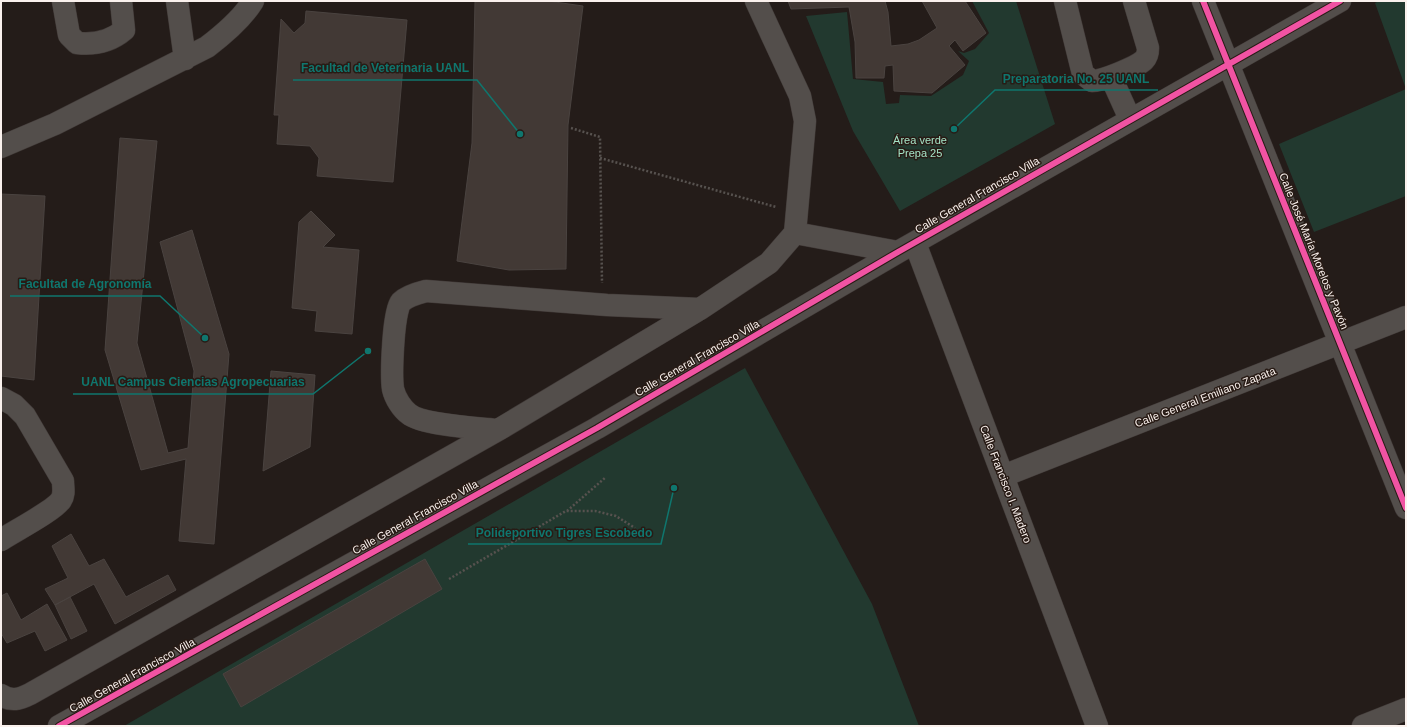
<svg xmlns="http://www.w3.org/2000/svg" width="1407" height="727" font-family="Arial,sans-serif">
<rect width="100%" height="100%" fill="#241c19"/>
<path fill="#22392f" d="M 972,1 L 1016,1 L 1055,124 L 900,211 L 853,131 L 806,16 L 847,12 L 853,79 L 883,82 L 886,104 L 899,103 L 900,95 L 931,96 L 963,75 L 969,61 L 958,51 L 964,53 L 975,49 L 989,33 Z
M 1379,1 L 1406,1 L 1406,196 L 1314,232 L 1279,144 L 1406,89 L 1375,3 Z
M 745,368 L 872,604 L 919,726 L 124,726 Z"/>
<path fill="#423935" stroke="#4a4340" d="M 475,1 L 548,1 L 583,6 L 568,125 L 566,269 L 509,270 L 457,261 L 472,143 Z
M 788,1 L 885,1 L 888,12 L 891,46 L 908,44 L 919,40 L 937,28 L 922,1 L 965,1 L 986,33 L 963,51 L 955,40 L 949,46 L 965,65 L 932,93 L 894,91 L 893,65 L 885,66 L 884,78 L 856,78 L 855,42 L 849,7 L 791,9 Z
M 306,11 L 407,20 L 393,182 L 317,176 L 319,158 L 310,146 L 277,144 L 279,115 L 274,115 L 281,19 L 294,33 L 305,23 Z
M 120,138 L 157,141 L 137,343 L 168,453 L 188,448 L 194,371 L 160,242 L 192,230 L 229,354 L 214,544 L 179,541 L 186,459 L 141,470 L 105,350 Z
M 1,194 L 45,196 L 34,380 L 1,376 Z
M 311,211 L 335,235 L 323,247 L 359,250 L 352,334 L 315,331 L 317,311 L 292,308 L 299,222 Z
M 271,371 L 315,375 L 310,447 L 263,471 Z
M 71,534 L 89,566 L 104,559 L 126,597 L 168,575 L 176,590 L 115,624 L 94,584 L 55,605 L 45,589 L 68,578 L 52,546 Z
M 425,559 L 442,589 L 241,707 L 223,674 Z
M 7,593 L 21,620 L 47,604 L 67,640 L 45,651 L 35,631 L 7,643 L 1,633 L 1,596 Z
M 70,597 L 87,631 L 71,639 L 55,605 Z"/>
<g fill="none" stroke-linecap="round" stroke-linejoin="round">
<g stroke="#403937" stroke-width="23">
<path id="minor" d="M 63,1 L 69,35 L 77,43 C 95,45 110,42 124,30 L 121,1
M 177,1 L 185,59
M 1065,1 L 1083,74 L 1092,81 C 1102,81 1137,67 1144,60 C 1147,57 1148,52 1148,48 L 1134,1
M 1203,1 L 1406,508
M 1111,77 L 1130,119
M 1,147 L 55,124 L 207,47 C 224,34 242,19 253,1
M 795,233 L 898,252
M 915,243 L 1097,726
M 1,398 L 14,405 L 25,416 L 63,481 C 63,488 65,494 61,500 C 55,510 13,532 1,540
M 498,430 C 479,428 422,425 409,414 C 402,409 395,398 393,389 C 391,375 393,311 401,302 C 407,296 418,293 426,291 L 607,305 L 700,309
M 1003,476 L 1406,317
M 1,695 C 11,702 20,699 30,694 L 498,430 L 700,309 L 769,263 L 795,233 L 805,121 L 800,96 L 756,1
M 59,726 L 597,428 L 898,252 L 1340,1
M 1363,726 L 1406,709"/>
</g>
<path stroke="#57524f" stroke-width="2.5" stroke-dasharray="2 2" stroke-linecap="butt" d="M 571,128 L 600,137 L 602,283
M 600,158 L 776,207
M 567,511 L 606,477
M 449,579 L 566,511 L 595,511 L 616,516 L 635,528"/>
<use href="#minor" stroke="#534e4b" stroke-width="22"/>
<g stroke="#281b15" stroke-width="8">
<path id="cycleway" d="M 1203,1 L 1406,508
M 59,726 L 597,428 L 898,252 L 1340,1"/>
</g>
<use href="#cycleway" stroke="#f153a3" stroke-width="6"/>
</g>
<g text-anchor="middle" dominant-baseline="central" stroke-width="3" stroke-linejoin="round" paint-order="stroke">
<g font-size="11" fill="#a4e3c6" stroke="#281b15">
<text x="920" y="140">Área verde<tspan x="920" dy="13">Prepa 25</tspan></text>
</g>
<g font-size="11" fill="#faf1ed" stroke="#281b15">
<text transform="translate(977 195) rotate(-30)">Calle General Francisco Villa</text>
<text transform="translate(1314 251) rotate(68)">Calle José María Morelos y Pavón</text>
<text transform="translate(697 358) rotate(-30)">Calle General Francisco Villa</text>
<text transform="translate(1205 397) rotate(-21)">Calle General Emiliano Zapata</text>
<text transform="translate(1006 484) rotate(69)">Calle Francisco I. Madero</text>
<text transform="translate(415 517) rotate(-29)">Calle General Francisco Villa</text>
<text transform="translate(132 675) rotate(-29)">Calle General Francisco Villa</text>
</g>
</g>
<path fill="none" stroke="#0f766e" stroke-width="1.5" d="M520 134L477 80H293M954 129L995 90H1158M205 338L160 296H10M368 351L313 394H73M674 488L661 544H468"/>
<g fill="#0f766e" stroke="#281b15" stroke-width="1.5">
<circle cx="520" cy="134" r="4"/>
<circle cx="954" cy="129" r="4"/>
<circle cx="205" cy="338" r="4"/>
<circle cx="368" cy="351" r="4"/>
<circle cx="674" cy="488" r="4"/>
</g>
<g font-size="12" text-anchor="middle" font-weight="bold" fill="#0f766e" stroke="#281b15" stroke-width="3" stroke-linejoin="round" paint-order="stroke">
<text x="385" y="72">Facultad de Veterinaria UANL</text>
<text x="1076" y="83">Preparatoria No. 25 UANL</text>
<text x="85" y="288">Facultad de Agronomía</text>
<text x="193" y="386">UANL Campus Ciencias Agropecuarias</text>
<text x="564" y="537">Polideportivo Tigres Escobedo</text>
</g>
<rect width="1407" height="727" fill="none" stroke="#faf1ed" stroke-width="4"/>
</svg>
